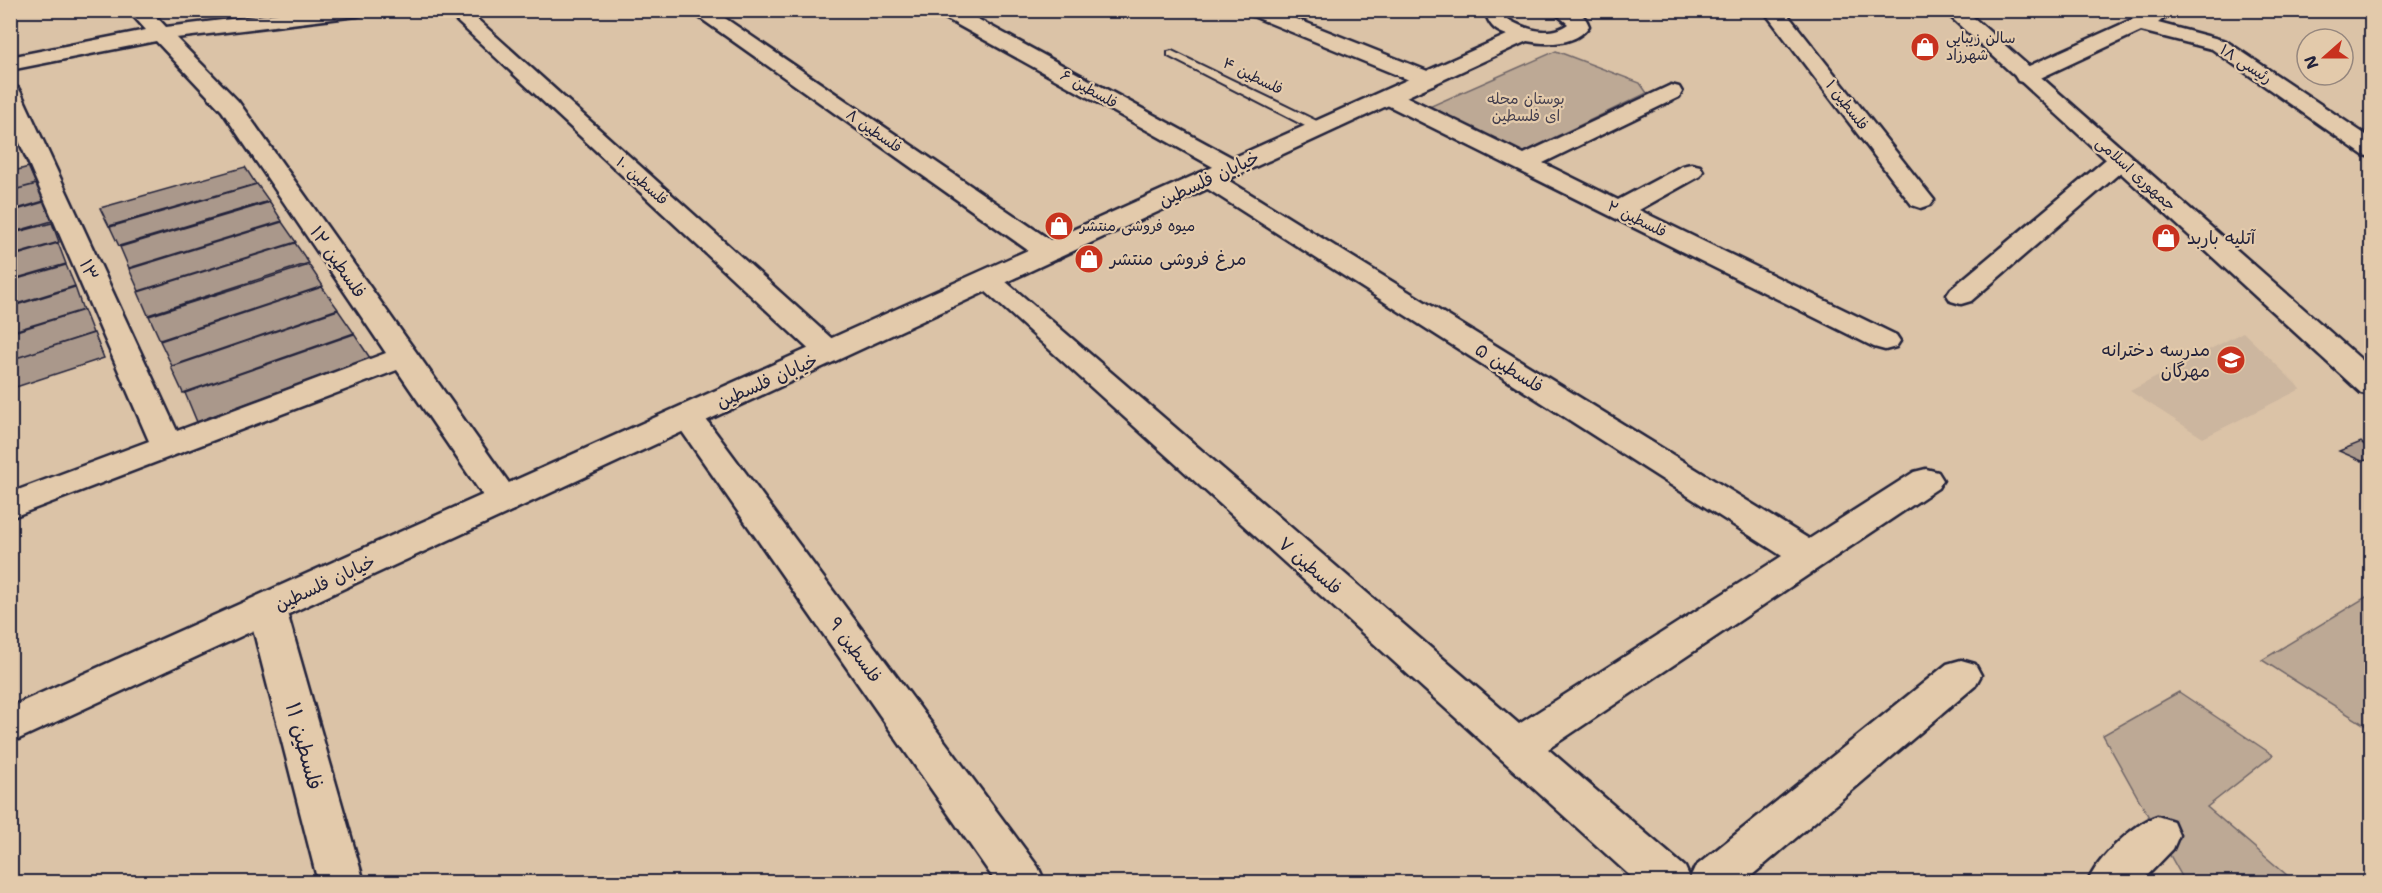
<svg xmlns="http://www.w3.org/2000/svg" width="2382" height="893" font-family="'Shantell Sans','Playpen Sans Arabic',sans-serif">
<rect width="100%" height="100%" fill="#dbc3a7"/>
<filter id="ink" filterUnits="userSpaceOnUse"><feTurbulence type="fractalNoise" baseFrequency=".0167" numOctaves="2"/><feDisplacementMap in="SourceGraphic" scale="12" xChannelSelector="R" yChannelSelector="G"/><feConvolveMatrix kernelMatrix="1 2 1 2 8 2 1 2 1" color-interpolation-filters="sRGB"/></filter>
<g filter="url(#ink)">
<path fill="#ccb69f" d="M 2243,332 L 2301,389 L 2203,438 L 2130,391 Z"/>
<path fill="#bda995" stroke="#706668" stroke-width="1.5" d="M 1556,51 L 1640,83 L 1647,93 L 1520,154 L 1429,107 Z
M 2371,594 L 2371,729 L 2262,660 Z
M 2179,692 L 2273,755 L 2207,807 L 2295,882 L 2185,882 L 2103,735 Z"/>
<path fill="#aa988b" stroke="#22223b" stroke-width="1.5" d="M 29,167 L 36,184 L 10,191 L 10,172 Z
M 245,167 L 256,184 L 109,226 L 100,208 Z
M 37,184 L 44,201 L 10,211 L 10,191 Z
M 257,184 L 269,201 L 119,246 L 110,227 Z
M 44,202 L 52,221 L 10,233 L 10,212 Z
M 270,202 L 282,221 L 129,268 L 120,247 Z
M 282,222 L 296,242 L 139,291 L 129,269 Z
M 52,223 L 59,242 L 10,256 L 10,234 Z
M 58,243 L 66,264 L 10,280 L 10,257 Z
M 295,243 L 309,263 L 148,315 L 138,292 Z
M 66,265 L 75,286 L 10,306 L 10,281 Z
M 309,265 L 323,286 L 160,340 L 149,316 Z
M 75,287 L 83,310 L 10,332 L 10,307 Z
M 322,287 L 338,309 L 172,366 L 160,341 Z
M 84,310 L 93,333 L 10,360 L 10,333 Z
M 338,310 L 354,333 L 183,393 L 171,367 Z
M 94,333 L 104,358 L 10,389 L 10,360 Z
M 354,334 L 370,358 L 197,422 L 185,393 Z
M 2361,442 L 2372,452 L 2372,459 L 2362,461 L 2339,451 Z"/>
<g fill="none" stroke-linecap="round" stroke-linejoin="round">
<g stroke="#22223b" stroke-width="4">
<path id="service" d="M 1172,51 L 1325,125 L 1326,128 L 1325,131 L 1315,131 L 1168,56 L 1168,52 Z"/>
</g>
<g stroke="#22223b" stroke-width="5">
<path id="minor" d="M 128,10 L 150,10 L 166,27 L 303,10 L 367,10 L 364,14 L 357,16 L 176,38 L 238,101 L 516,493 L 521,501 L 516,509 L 504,513 L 492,509 L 397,370 L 10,518 L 10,493 L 149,441 L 10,120 L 10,86 L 18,88 L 21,93 L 177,431 L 386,353 L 222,111 L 156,41 L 10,70 L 10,57 L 146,30 Z
M 445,10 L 467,10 L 840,346 L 844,352 L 840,358 L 829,361 L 818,358 Z
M 689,10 L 713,10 L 1059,246 L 1063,252 L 1059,258 L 1049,260 L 1039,258 Z
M 935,10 L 961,10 L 1242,163 L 1245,168 L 1242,173 L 1233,175 L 1224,173 L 938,14 Z
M 1245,10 L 1274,10 L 1435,74 L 1438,79 L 1435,84 L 1427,86 L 1419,84 L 1248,14 Z
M 1763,10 L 1784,10 L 1930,195 L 1934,200 L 1930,205 L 1921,208 L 1912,205 Z
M 2164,10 L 2168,15 L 2158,23 L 2226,41 L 2372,139 L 2372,157 L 2363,155 L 2212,49 L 2141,31 L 2034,81 L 2026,83 L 2018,81 L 2015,76 L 2018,71 L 2151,11 Z
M 1671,85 L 1679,87 L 1682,92 L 1679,97 L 1543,163 L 1618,200 L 1682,166 L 1691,164 L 1700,166 L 1703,171 L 1700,176 L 1639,210 L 1896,335 L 1900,341 L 1896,347 L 1885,350 L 1874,347 L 1381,102 L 1378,97 L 1381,92 L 1389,90 L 1397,92 L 1524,154 Z
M 2120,153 L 2129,155 L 2132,160 L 2129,165 L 1971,301 L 1961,304 L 1951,301 L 1947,295 L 1951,289 L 2111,155 Z
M 1209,172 L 1218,174 L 1809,539 L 1914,472 L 1926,469 L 1938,472 L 1943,480 L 1938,488 L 1548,749 L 1685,867 L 1690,878 L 1695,867 L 1947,664 L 1961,660 L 1975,664 L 1981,675 L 1975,686 L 1744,882 L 1637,882 L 973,280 L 977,274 L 987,272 L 997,274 L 1519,724 L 1782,556 L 1200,184 L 1197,179 L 1200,174 Z
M 688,407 L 699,410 L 1038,867 L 1045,882 L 996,882 L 672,417 L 677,410 Z
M 267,595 L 280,599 L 286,609 L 364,882 L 318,882 L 248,609 L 254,599 Z
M 2157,816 L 2173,821 L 2179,835 L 2173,849 L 2141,882 L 2088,882 C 2097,859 2133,824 2157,816 Z"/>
</g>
<g stroke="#22223b" stroke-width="5">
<path id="tertiary" d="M 1492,10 L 1513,10 L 1507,17 L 1509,20 C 1527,30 1550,37 1568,24 L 1552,10 C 1569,10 1583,8 1589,26 C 1576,45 1548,45 1527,41 L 10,743 L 10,707 L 1507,35 C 1496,31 1491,27 1487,17 Z"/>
</g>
<g stroke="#22223b" stroke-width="5">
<path id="secondary" d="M 1943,10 L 1965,10 L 2372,369 L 2372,395 L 2361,393 Z"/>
</g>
<use href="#service" fill="#e3caab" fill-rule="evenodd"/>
<use href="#minor" fill="#e3caab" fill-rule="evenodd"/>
<use href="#tertiary" fill="#e3caab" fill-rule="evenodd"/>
<use href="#secondary" fill="#e3caab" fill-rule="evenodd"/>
</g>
</g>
<defs>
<g id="shop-disc" transform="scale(1.5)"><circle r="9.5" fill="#c8321e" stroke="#e3caab"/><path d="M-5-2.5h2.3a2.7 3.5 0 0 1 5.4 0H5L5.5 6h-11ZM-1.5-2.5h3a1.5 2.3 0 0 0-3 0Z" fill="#fff"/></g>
<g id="school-disc" transform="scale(1.5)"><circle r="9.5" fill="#c8321e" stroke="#e3caab"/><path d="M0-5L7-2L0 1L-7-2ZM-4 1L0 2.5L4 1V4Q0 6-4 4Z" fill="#fff"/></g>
</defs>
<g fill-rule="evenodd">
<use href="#shop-disc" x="1925" y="47"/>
<use href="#shop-disc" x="1059" y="226"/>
<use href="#shop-disc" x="2166" y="238"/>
<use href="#shop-disc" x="1089" y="259"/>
<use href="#school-disc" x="2231" y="360"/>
</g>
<g text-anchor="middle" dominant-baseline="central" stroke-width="4.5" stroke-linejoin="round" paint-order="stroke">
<g font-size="15" fill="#22223b" stroke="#e3caab" text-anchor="start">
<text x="1946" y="38">سالن زیبایی<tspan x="1946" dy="17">شهرزاد</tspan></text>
<text x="1080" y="226">میوه فروشی منتشر</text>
</g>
<g font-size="15" fill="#22223b" stroke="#e3caab">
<text transform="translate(2246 64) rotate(33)">رئیسی ۱۸</text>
<text transform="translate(1253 76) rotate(26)">فلسطین ۴</text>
<text transform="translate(1089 89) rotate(29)">فلسطین ۶</text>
<text transform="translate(1847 105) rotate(52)">فلسطین ۱</text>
<text transform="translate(874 131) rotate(35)">فلسطین ۸</text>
<text transform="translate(2136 174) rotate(42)">جمهوری اسلامی</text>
<text transform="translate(642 181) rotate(42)">فلسطین ۱۰</text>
<text transform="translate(1637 219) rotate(26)">فلسطین ۲</text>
</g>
<g font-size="15" fill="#413d4d" stroke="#e3caab">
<text x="1526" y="99">بوستان محله<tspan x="1526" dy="17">ای فلسطین</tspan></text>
</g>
<g font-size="18" fill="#22223b" stroke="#e3caab">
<text transform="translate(1209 179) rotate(-25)">خیابان فلسطین</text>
<text transform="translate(338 262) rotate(55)">فلسطین ۱۲</text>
<text transform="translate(89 270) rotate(66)">۱۳</text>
<text transform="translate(1509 368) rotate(32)">فلسطین ۵</text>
<text transform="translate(767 381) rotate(-24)">خیابان فلسطین</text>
<text transform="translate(1310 566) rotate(41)">فلسطین ۷</text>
<text transform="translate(325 583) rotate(-25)">خیابان فلسطین</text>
<text transform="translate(855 650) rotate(54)">فلسطین ۹</text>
</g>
<g font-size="18" fill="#22223b" stroke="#e3caab" text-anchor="start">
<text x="2187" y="238">آتلیه باربد</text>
<text x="1110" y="259">مرغ فروشی منتشر</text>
<text x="2210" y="350" text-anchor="end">مدرسه دخترانه<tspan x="2210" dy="21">مهرگان</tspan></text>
</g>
<g font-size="21" fill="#22223b" stroke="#e3caab">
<text transform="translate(304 746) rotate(75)">فلسطین ۱۱</text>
</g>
</g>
<rect width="2382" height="893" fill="none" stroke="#e3caab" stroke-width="36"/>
<rect x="18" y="18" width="2346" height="857" fill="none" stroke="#22223b" stroke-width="2" filter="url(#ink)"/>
<g transform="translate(2325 57) rotate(249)"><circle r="28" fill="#e3caab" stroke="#96877e" stroke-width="1.5"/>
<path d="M0-4.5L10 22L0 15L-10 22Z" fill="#c8321e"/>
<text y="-9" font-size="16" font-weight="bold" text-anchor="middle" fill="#22223b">N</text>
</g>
</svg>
